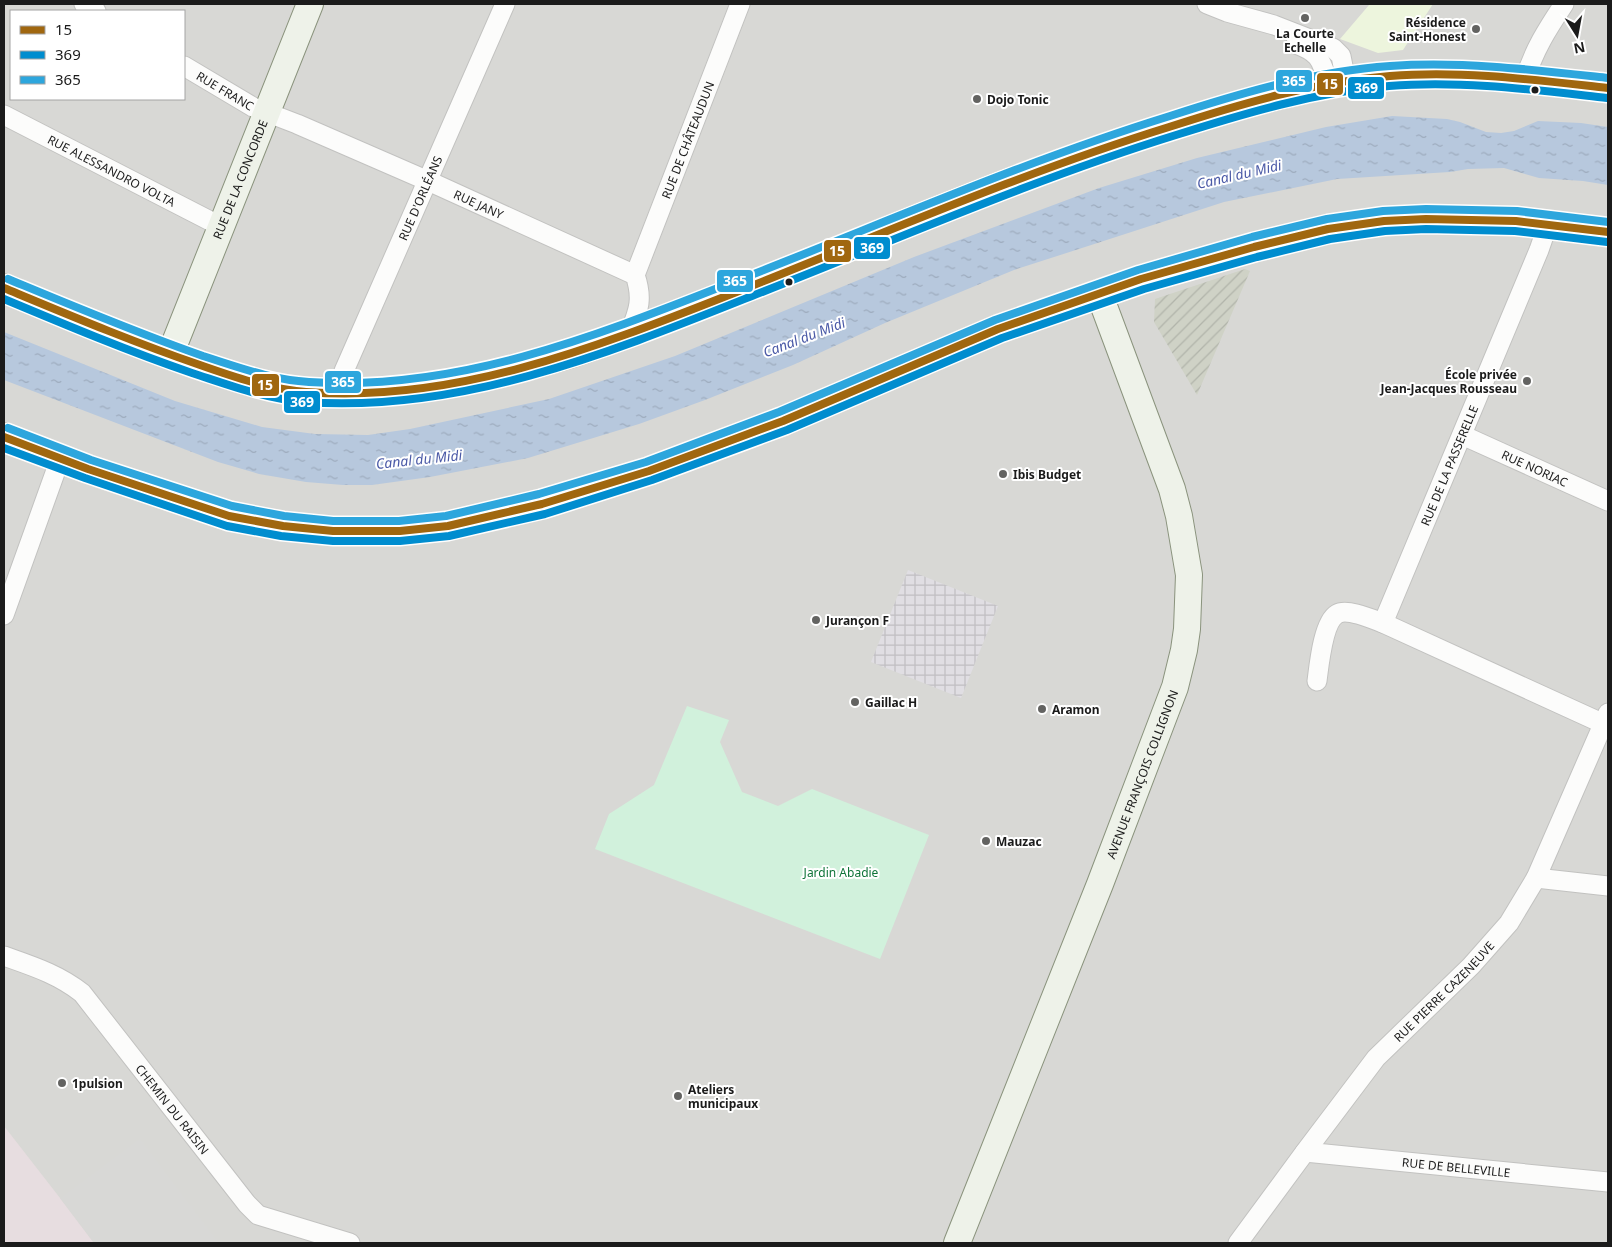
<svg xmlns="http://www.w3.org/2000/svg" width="1612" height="1247" font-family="'Noto Sans',sans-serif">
<defs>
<pattern id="construction-furrows" width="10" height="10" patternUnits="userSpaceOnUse" patternTransform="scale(1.25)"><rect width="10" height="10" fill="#cfd2c6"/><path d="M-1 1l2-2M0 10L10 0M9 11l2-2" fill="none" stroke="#b1b4aa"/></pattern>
<pattern id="plaza-grid" width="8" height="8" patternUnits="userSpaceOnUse" patternTransform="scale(1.25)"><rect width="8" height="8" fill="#e0dee3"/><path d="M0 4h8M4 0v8" fill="none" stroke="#c0bec2"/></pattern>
<pattern id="water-ripples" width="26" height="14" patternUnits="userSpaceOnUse" patternTransform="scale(1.25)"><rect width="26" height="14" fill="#b7c8dd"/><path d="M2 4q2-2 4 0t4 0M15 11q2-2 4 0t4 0" fill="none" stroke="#9dabbd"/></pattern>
</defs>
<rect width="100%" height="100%" fill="#e9e9e4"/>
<path fill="#d8d8d5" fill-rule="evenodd" d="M 4,4 L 1608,4 L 1608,1243 L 4,1243 ZM 11,11 L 184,11 L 184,99 L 11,99 Z"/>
<path fill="#edf5dd" d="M 1368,4 L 1433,4 L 1403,50 L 1378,53 L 1340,39 L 1369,5 Z"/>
<path fill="#e7dde0" d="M 4,1126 L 60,1198 L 94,1243 L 4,1243 Z"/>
<path fill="url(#construction-furrows)" d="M 1245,269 L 1250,271 L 1197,395 L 1154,322 L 1155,299 Z"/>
<path fill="#d1f1dc" d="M 687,706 L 729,720 L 720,742 L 742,792 L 778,806 L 812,789 L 929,835 L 880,959 L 595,849 L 609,814 L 654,785 Z"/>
<path fill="#d8d8d6" d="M 140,1138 L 219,1243 L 94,1243 L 60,1198 Z"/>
<path fill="url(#plaza-grid)" d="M 908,570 L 998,606 L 961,698 L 871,662 Z"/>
<path fill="url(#water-ripples)" d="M 1392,116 L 1447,119 L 1460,122 L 1486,132 L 1501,133 L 1514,131 L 1538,121 L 1581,123 L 1608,127 L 1608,185 L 1583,181 L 1539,178 L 1504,168 L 1468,169 L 1450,172 L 1337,179 L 1224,202 L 1014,270 L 885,323 L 793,365 L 705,400 L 639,424 L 528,458 L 430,477 L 372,485 L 343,485 L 306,482 L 259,474 L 218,462 L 4,380 L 4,332 L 175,401 L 262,427 L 315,434 L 368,435 L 410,429 L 549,399 L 675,356 L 914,257 L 1099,188 L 1197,158 L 1326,127 Z"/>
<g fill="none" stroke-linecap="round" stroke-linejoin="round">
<g stroke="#c2c2c0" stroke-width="21">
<g id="street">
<path d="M 84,4 L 96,11"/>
<path d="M 1207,4 L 1227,12 L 1274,25 L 1333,48 L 1341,56 L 1346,81"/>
<path d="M 1296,44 C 1321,53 1321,61 1329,85"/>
<path id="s1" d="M 184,66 L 253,107 L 297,124 L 435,184 L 635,275 C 643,298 639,310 630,332"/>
<path d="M 1525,80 C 1533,51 1548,28 1564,4"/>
<path id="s2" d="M 4,115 L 220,226"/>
<path id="s3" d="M 635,275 L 740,4"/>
<path id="s4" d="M 342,394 L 344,371 L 505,4"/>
<path id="s5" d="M 1462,435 L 1608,501"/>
<path d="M 4,615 L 60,459"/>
<path id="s6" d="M 1383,623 L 1539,250 L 1548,224"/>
<path d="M 1317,681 C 1319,666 1323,622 1337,614 C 1347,608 1372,619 1383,623 L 1604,724"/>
<path d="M 1536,878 L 1608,886"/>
<path id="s7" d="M 4,956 C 32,966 58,974 82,993 L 247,1204 L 258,1215 L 350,1243"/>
<path id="s8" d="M 1305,1152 L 1608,1182"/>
<path id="s9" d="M 1238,1243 L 1305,1152 L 1376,1058 L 1471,966 L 1509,923 L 1536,878 L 1608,713"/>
</g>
</g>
<g stroke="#8a937d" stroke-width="28">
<g id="secondary">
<path id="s10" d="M 170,355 C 216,238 263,121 310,4"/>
<path id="s11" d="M 957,1243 L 1100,884 L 1175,687 L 1184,650 L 1187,629 L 1189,575 L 1179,516 L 1172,489 L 1099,293"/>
</g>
</g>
<g stroke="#9e9e82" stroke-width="29">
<path id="primary" d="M 4,288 C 69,315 133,343 200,365 C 234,377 269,389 306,392 C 396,398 485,381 571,354 C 597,346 623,334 650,325 C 697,307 744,289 791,270 C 923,216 1056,160 1193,119 C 1257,100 1323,82 1390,76 C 1462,71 1536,80 1608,88
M 4,437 L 88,469 L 229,516 L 283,526 L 333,531 L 400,531 L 448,526 L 542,504 L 649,471 L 783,421 L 998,329 L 1141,279 L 1254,247 L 1328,229 L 1384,221 L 1426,219 L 1516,221 L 1608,232"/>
</g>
<use href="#street" stroke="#fcfcfb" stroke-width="19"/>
<use href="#secondary" stroke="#eef2e9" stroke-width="26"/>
<use href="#primary" stroke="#efeee3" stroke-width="28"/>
<g stroke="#fff" stroke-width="11">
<path id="bus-1" d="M 4,288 C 69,315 133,342 200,365 C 234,377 269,389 306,392 C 459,404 604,344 744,289 C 885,233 1024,172 1169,127 C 1240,104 1314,82 1390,76 C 1462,70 1536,80 1608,88
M 4,437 L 88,469 L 229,516 L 283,526 L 333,531 L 400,531 L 448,526 L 542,504 L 649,471 L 783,421 L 998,329 L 1141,279 L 1254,247 L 1328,229 L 1384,221 L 1426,219 L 1516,221 L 1608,232"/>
</g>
<g stroke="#fff" stroke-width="11">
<path id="bus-2" d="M 4,299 C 66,325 128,351 192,373 C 229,385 266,399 305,402 C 462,413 609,353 752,296 C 893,241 1031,180 1176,135 C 1245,113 1316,92 1389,86 C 1461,80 1535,90 1607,98
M 4,448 L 85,478 L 227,526 L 281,536 L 333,541 L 400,541 L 449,536 L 545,514 L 652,480 L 787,430 L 1002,338 L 1144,289 L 1257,257 L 1330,239 L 1385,231 L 1426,229 L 1515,231 L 1607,242"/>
</g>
<g stroke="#fff" stroke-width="11">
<path id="bus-3" d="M 8,279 C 73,306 137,333 203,356 C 238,367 272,380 309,382 C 463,392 606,332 746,277 C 887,222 1025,161 1170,116 C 1241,93 1315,71 1390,66 C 1463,61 1536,70 1608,78
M 8,428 L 91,460 L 232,506 L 284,516 L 333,521 L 399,521 L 446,516 L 539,494 L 646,462 L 779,412 L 995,320 L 1138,270 L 1252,237 L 1327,219 L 1383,211 L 1426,209 L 1517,211 L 1608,222"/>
</g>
<use href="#bus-1" stroke="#a0670f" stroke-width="8"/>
<use href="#bus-2" stroke="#008dcf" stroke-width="8"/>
<use href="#bus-3" stroke="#2da6dd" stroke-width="8"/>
</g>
<g fill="#636361" stroke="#fff" stroke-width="2">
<circle cx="1305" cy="18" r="5"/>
<circle cx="1476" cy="29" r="5"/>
<circle cx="977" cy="99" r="5"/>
<circle cx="1527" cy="381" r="5"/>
<circle cx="1003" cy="474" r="5"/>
<circle cx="816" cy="620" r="5"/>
<circle cx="855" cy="702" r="5"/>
<circle cx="1042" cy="709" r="5"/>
<circle cx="986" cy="841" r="5"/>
<circle cx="62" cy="1083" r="5"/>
<circle cx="678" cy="1096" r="5"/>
</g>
<g fill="#1b1b1b" stroke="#fff" stroke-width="2">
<circle cx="1535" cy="90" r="4.5"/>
<circle cx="789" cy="282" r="4.5"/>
</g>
<g text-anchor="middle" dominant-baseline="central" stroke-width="4" stroke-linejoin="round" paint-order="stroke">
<g font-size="12" font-weight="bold" fill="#1b1b1b" stroke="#fff" text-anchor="start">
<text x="1466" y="22" text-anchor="end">Résidence<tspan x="1466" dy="14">Saint-Honest</tspan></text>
<text x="1305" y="33" text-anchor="middle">La Courte<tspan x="1305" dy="14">Echelle</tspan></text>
<text x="987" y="99">Dojo Tonic</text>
<text x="1517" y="374" text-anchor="end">École privée<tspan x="1517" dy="14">Jean-Jacques Rousseau</tspan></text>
<text x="1013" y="474">Ibis Budget</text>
<text x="826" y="620">Jurançon F</text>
<text x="865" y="702">Gaillac H</text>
<text x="1052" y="709">Aramon</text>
<text x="996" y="841">Mauzac</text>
<text x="72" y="1083">1pulsion</text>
<text x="688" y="1089">Ateliers<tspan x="688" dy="14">municipaux</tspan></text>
</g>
<g font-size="12" fill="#1b1b1b" stroke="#fff">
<text stroke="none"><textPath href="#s1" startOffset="48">RUE FRANC</textPath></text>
<text stroke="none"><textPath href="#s3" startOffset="145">RUE DE CHÂTEAUDUN</textPath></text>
<text stroke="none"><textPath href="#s2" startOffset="121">RUE ALESSANDRO VOLTA</textPath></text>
<text stroke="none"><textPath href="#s10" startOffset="189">RUE DE LA CONCORDE</textPath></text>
<text stroke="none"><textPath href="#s4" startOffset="212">RUE D'ORLÉANS</textPath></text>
<text stroke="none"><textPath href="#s1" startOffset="326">RUE JANY</textPath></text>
<text stroke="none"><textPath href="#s6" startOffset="171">RUE DE LA PASSERELLE</textPath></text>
<text stroke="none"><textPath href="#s5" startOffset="80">RUE NORIAC</textPath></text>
<text stroke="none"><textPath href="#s11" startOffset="504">AVENUE FRANÇOIS COLLIGNON</textPath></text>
<text stroke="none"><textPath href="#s9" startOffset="326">RUE PIERRE CAZENEUVE</textPath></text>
<text stroke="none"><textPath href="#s7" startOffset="234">CHEMIN DU RAISIN</textPath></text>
<text stroke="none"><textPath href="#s8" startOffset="152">RUE DE BELLEVILLE</textPath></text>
</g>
<g font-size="12" fill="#0e7438" stroke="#fff">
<text x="841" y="872">Jardin Abadie</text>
</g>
<g font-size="14" font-style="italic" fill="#4b5aa7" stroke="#fff">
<text transform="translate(1239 174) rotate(-13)">Canal du Midi</text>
<text transform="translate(804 337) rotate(-21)">Canal du Midi</text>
<text transform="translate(419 459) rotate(-6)">Canal du Midi</text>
</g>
</g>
<g stroke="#fff" stroke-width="2">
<rect x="1275" y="69" width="38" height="24" rx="5" fill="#2da6dd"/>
<rect x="1316" y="72" width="28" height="24" rx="5" fill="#a0670f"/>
<rect x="1347" y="76" width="38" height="24" rx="5" fill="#008dcf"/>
<rect x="853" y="236" width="38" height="24" rx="5" fill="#008dcf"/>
<rect x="823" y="239" width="29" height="24" rx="5" fill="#a0670f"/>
<rect x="716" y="269" width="38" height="24" rx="5" fill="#2da6dd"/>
<rect x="324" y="370" width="38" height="24" rx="5" fill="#2da6dd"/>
<rect x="251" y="373" width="29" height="24" rx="5" fill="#a0670f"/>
<rect x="283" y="390" width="38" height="24" rx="5" fill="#008dcf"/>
</g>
<g font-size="14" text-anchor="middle" font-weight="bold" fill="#fff">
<text x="1294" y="86">365</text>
<text x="1330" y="89">15</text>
<text x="1366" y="93">369</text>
<text x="872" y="253">369</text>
<text x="837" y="256">15</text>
<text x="735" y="286">365</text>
<text x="343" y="387">365</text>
<text x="265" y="390">15</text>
<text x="302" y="407">369</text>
</g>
<rect width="1612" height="1247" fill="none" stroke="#1b1b1b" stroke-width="10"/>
<rect x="10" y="10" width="175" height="90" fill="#ffffff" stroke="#a4a4a4"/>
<rect x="20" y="26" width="25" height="8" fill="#a0670f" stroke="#a4a4a4"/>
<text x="55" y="35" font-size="15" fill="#1b1b1b">15</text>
<rect x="20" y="51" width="25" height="8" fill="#008dcf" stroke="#a4a4a4"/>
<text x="55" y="60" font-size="15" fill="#1b1b1b">369</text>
<rect x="20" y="76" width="25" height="8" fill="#2da6dd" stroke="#a4a4a4"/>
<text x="55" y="85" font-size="15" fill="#1b1b1b">365</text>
<g transform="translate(1577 35) rotate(169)" stroke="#ffffff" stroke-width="4" paint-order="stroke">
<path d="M0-4L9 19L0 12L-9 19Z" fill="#1b1b1b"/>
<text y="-8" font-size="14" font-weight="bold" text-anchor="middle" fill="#1b1b1b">N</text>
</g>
</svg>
